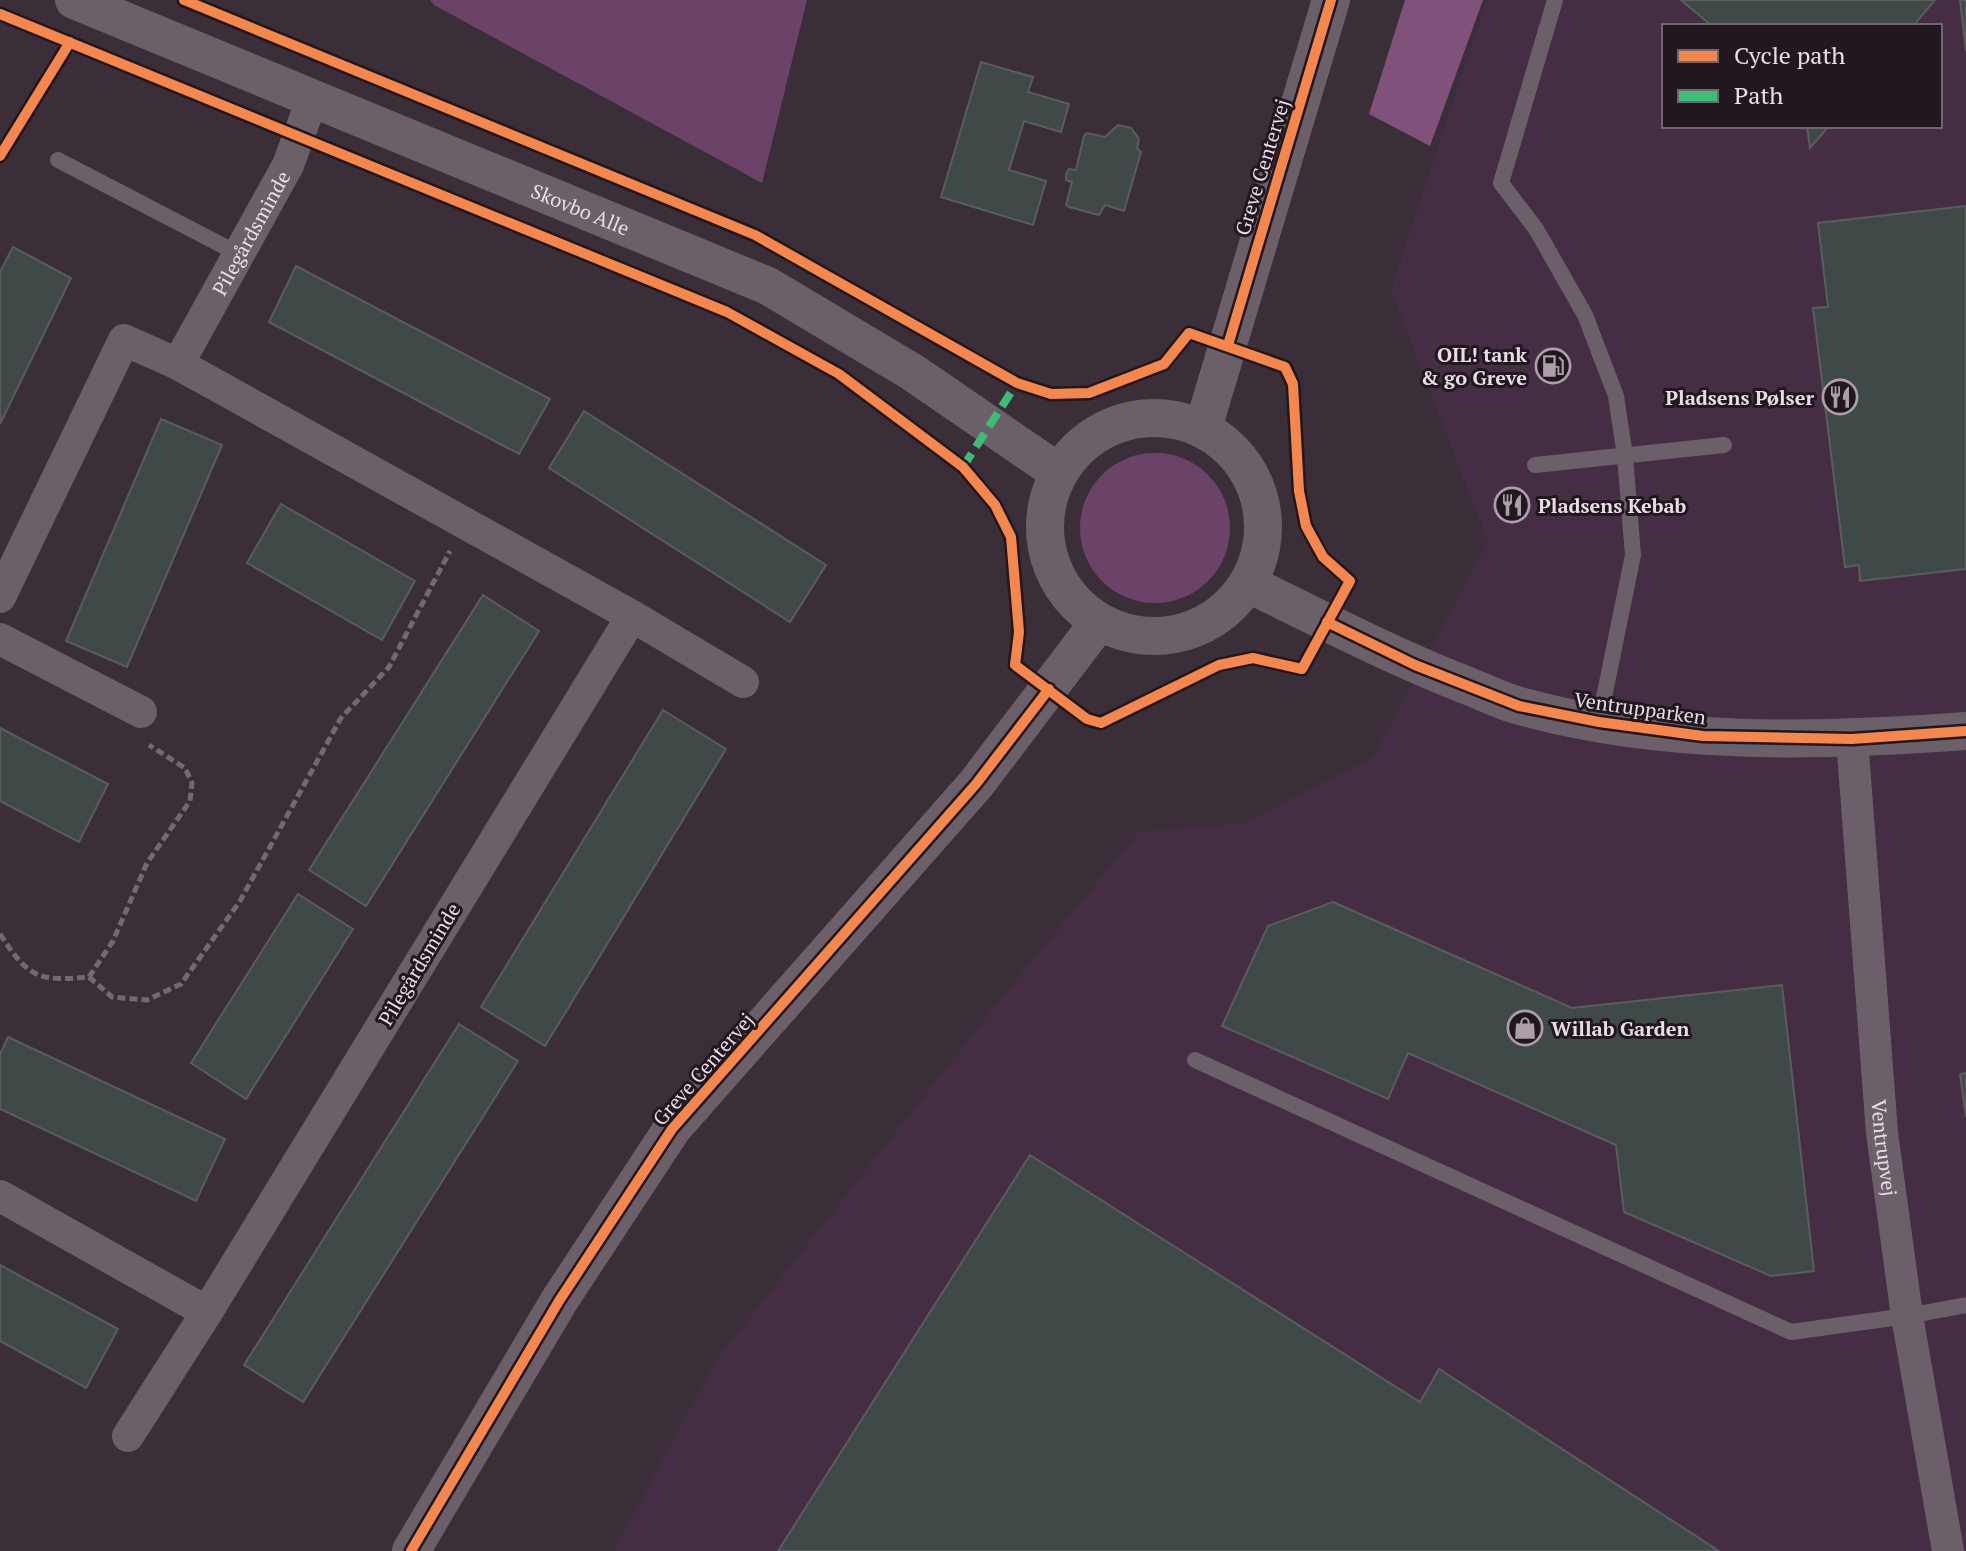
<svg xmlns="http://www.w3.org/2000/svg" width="1966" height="1551" font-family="'PT Serif',serif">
<rect width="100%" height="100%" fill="#3a2f38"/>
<path fill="#452e43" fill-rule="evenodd" d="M 1487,0 L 1966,0 L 1966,1551 L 614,1551 L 715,1362 L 1003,996 L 1139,832 L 1245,823 L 1374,756 L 1488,542 L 1391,290 ZM 1664,26 L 1940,26 L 1940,126 L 1664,126 Z"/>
<path fill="#6c4368" d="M 430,0 L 807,0 L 762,183 L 434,5 Z
M1080 528a75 75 0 1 1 150 0a75 75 0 1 1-150 0Z"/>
<path fill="#80517b" d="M 1405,0 L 1483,0 L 1430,146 L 1369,114 Z"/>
<path fill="#3f4a48" stroke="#5b5c5d" stroke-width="2" d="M 1681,0 L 1935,0 L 1913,26 L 1712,26 Z
M 1960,0 L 1966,0 L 1966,51 Z
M 981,62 L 1033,77 L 1028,92 L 1069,104 L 1061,132 L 1024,121 L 1009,170 L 1046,181 L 1033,225 L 941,197 Z
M 1118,125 L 1131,128 L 1139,139 L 1137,148 L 1141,152 L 1124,211 L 1105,205 L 1099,215 L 1069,207 L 1066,205 L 1072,182 L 1066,180 L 1066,174 L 1069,169 L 1076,170 L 1084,136 L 1087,133 L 1105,137 Z
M 1807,126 L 1829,126 L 1810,148 Z
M 1966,206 L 1966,569 L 1860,581 L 1859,565 L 1845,567 L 1813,308 L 1828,307 L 1818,223 Z
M 13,247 L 71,278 L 0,424 L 0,272 Z
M 296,266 L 550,399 L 519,454 L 269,322 Z
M 584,411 L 826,565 L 790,622 L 549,468 Z
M 161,419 L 222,445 L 127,667 L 66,641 Z
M 281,504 L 415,581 L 382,640 L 247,563 Z
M 483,595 L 539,631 L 366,906 L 309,870 Z
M 663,710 L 726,749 L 545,1046 L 481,1007 Z
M 0,728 L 108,784 L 79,842 L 0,801 Z
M 298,894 L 353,929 L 246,1099 L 191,1063 Z
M 1333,902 L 1572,1008 L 1782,985 L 1814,1271 L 1771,1276 L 1624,1212 L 1616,1145 L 1408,1053 L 1388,1099 L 1222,1026 L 1268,926 Z
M 459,1024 L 518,1061 L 303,1402 L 244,1365 Z
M 8,1037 L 225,1139 L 196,1201 L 0,1109 L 0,1054 Z
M 1966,1073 L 1966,1117 L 1960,1074 Z
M 1030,1155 L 1420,1402 L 1439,1369 L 1719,1551 L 778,1551 Z
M 0,1265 L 118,1329 L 86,1388 L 0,1341 Z"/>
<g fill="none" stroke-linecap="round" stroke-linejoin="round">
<path stroke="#716a70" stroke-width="5" stroke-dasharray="8 4" stroke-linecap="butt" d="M 0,934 C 28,977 37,982 89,977 L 113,941 L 147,863 L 190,801 L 192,783 L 185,768 L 149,745
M 89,977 L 112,997 L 147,1000 L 181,984 L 240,901 L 341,718 L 389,667 L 450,551"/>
<path stroke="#6b6069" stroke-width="16" d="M 1555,0 L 1501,183 L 1536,229 L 1585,315 L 1616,396 L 1625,456 L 1633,555 L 1599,722
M 58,160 L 239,254
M 1535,465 L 1724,445
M 1195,1060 L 1791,1332 L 1907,1316 L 1966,1305"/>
<g stroke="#6b6069" stroke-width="32">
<path id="s1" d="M 178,364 L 288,165 L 313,97"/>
<path d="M 0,597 L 124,340 L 178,364 L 632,616 L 207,1312 L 128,1436"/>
<path d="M 632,616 L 743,682"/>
<path d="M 0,639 L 141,712"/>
<path id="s2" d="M 1852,739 L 1882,1133 L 1907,1316 L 1948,1551"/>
<path d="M 0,1196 L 207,1312"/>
</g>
<g stroke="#6b6069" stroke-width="38">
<path id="s3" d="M 74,0 L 768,286 L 912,372 L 1058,472"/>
<circle cx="1154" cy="527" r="109"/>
<path d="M 1203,428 L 1331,0"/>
<path d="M 1249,584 C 1320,619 1390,655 1463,684 C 1482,691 1501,701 1520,706 C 1664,746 1818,742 1966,731"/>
<path d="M 411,1551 L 559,1301 L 672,1129 L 976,784 L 1099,622"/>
</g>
<path stroke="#3abd76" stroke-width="8" stroke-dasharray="16 8" stroke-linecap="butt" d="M 963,467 L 1017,383"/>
<g stroke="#20171f" stroke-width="15">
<path id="cycleway" d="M 0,14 L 727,312 L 839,374 L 963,467 L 995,505 L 1011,537 L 1019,632 L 1015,665 L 1087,719 L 1101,723 L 1219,665 L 1253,658 L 1302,669 L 1350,581 L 1323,557 L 1306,526 L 1299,491 L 1293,384 L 1285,367 L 1189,333 L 1164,364 L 1089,393 L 1051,394 L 1017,383 L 755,235 L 184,0
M 0,156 L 70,42
M 1228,345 L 1331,0
M 1327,622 L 1415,665 L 1519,706 L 1599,722 L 1703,736 L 1852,739 L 1966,731
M 411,1551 L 559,1301 L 672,1129 L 976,784 L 1049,689"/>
</g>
<use href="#cycleway" stroke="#f5874c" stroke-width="10"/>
</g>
<defs>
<g id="fuel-ring" transform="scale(1.8)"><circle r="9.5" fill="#20171f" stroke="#ac9faa" stroke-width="1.5"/><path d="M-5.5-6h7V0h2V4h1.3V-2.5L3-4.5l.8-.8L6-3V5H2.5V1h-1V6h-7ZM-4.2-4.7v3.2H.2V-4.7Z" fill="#ac9faa"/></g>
<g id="restaurant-ring" transform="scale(1.8)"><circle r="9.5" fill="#20171f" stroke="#ac9faa" stroke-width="1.5"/><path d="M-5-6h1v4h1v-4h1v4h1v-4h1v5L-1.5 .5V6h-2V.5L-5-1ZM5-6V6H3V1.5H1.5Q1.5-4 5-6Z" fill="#ac9faa"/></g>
<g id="shop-ring" transform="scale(1.8)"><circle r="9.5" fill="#20171f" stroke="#ac9faa" stroke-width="1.5"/><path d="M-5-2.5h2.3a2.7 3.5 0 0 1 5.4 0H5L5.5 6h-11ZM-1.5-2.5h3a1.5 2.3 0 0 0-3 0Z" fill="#ac9faa"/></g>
</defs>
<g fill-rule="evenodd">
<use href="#fuel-ring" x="1553" y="366"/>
<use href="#restaurant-ring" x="1840" y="397"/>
<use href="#restaurant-ring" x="1512" y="505"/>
<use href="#shop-ring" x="1525" y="1028"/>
</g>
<g text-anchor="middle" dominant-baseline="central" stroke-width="6" stroke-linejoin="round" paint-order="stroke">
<g font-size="20" fill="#e9dce7" stroke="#20171f">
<text transform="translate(1262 167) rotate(-73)">Greve Centervej</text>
<text stroke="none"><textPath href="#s3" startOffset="548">Skovbo Alle</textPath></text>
<text stroke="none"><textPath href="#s1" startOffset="150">Pilegårdsminde</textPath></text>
<text transform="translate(1640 708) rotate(8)">Ventrupparken</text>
<text transform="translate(419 964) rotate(-59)">Pilegårdsminde</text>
<text transform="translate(703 1069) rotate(-49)">Greve Centervej</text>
<text stroke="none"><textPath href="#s2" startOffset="410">Ventrupvej</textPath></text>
</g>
<g font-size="20" font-weight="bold" fill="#e9dce7" stroke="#20171f" text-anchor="end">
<text x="1527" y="354">OIL! tank<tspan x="1527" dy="23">&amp; go Greve</tspan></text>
<text x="1814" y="397">Pladsens Pølser</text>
<text x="1538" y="505" text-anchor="start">Pladsens Kebab</text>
<text x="1551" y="1028" text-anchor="start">Willab Garden</text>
</g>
</g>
<rect x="1662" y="24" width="280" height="104" fill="#20171f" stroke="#70666f" stroke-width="2"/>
<rect x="1678" y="50" width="40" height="12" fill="#f5874c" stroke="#70666f" stroke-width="2"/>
<text x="1734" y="64" font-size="24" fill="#e9dce7">Cycle path</text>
<rect x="1678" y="90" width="40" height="12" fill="#3abd76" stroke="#70666f" stroke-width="2"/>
<text x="1734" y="104" font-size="24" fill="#e9dce7">Path</text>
</svg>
